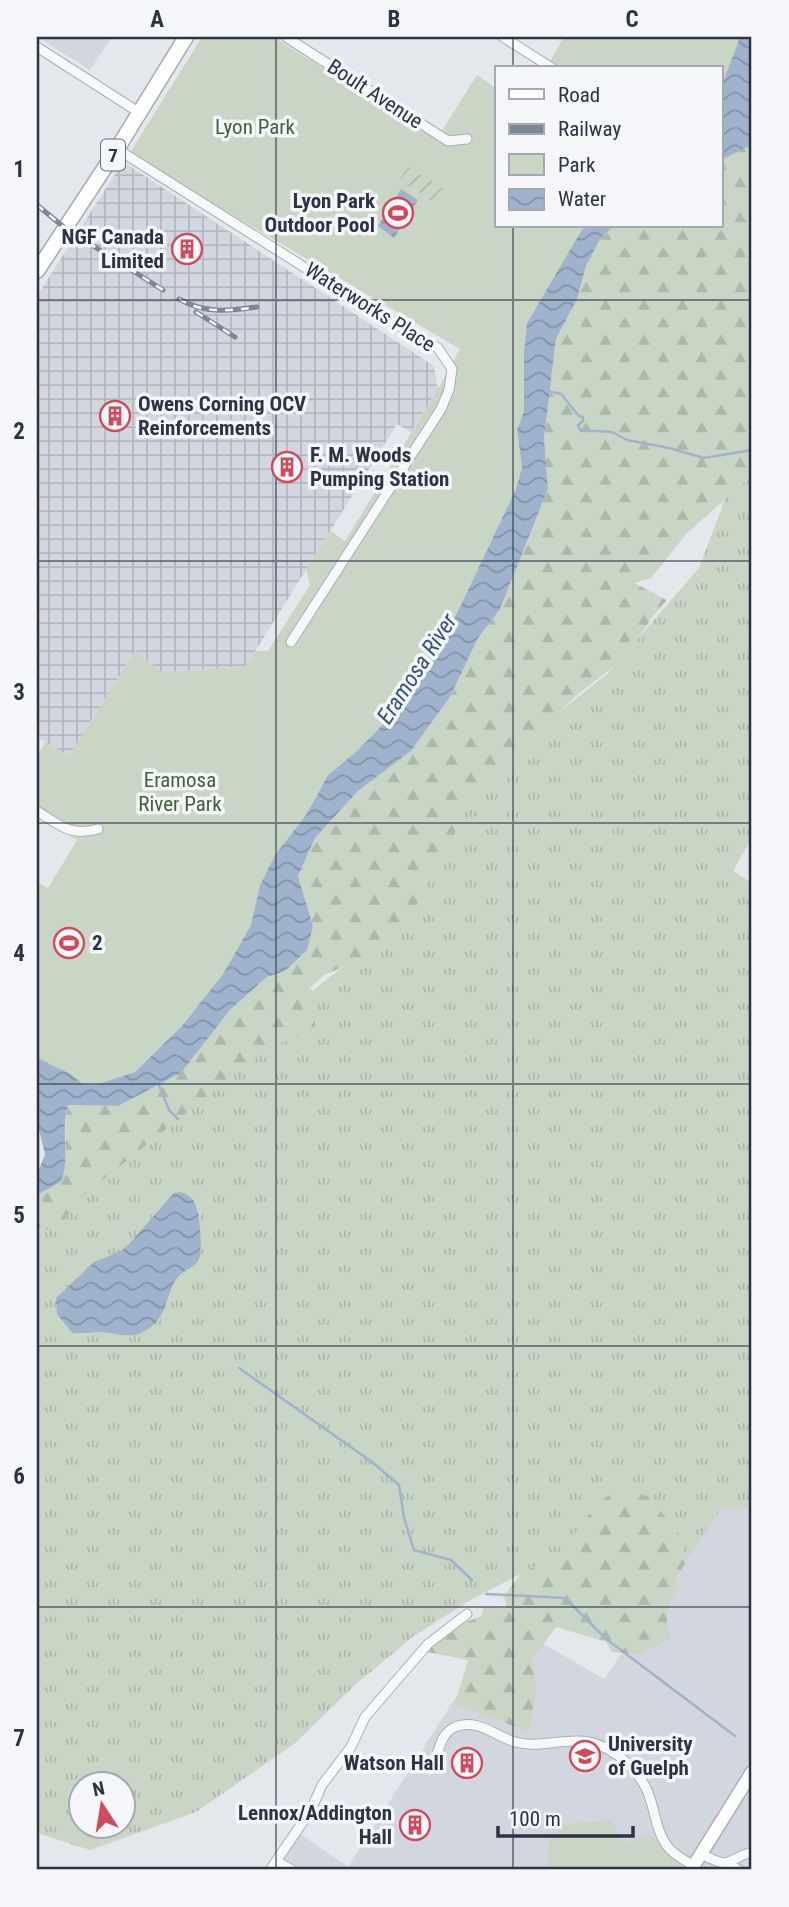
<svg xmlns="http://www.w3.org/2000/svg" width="789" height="1907" font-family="'Roboto Condensed',sans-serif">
<defs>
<pattern id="industrial-grid" width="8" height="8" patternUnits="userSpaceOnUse" patternTransform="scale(1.75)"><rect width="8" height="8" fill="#d2d6de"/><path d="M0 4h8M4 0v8" fill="none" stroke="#b4b8c0"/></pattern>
<pattern id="grass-tufts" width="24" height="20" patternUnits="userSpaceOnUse" patternTransform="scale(1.75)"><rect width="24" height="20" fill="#c9d6c5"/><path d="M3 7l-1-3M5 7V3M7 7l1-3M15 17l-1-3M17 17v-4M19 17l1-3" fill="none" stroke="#adb8ab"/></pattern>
<pattern id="forest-firs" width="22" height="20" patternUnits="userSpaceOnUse" patternTransform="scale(1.75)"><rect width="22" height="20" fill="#c9d6c5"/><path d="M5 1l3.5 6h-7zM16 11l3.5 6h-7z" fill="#adb8ab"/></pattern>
<pattern id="garden-furrows" width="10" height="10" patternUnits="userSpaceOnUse" patternTransform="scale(1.75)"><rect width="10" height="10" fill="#c9d6c5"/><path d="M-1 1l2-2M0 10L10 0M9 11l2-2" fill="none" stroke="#adb8ab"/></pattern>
<pattern id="water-waves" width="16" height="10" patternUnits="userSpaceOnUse" patternTransform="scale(1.75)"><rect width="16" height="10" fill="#9fb4cc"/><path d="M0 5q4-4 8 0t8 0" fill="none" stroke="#8293a7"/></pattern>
</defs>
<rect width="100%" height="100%" fill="#e4e7ec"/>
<path fill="#d2d6de" d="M 37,37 L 112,37 L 90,70 Z
M 721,1509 L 752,1509 L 752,1870 L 275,1870 L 299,1833 L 348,1867 L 504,1621 L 604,1679 Z"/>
<path fill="url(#industrial-grid)" d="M 121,165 L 128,165 L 434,366 L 438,389 L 411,432 L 397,424 L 246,666 L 162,673 L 135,651 L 69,756 L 37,737 L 37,296 Z"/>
<path fill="url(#grass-tufts)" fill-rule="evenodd" d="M 752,427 L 752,837 L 733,871 L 752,883 L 752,1509 L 721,1509 L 685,1563 L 678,1531 L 560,1554 L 472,1599 L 414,1636 L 356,1684 L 294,1744 L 196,1812 L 90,1850 L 37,1833 L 37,1209 L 383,935 L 481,775 L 607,674 L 699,568 ZM 80,1784 L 122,1784 L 122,1826 L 80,1826 Z"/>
<path fill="url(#forest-firs)" d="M 752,145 L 752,466 L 748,479 L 687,533 L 651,578 L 634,583 L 667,600 L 653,616 L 626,657 L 577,695 L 476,792 L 415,908 L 374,954 L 324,975 L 310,988 L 315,998 L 315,1028 L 264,1051 L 85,1194 L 60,1225 L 37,1233 L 37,1195 L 61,1182 C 71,1158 61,1130 68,1105 L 118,1106 L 181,1073 L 230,1010 L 267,977 L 285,971 L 313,926 L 298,876 L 315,838 L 358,791 L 411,751 L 450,697 L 478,638 L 500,609 L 548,489 L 544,438 L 556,339 L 577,299 L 586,266 L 601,237 L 614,226 L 721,226 L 721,160 Z
M 621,1484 L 648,1497 L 678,1531 L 685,1564 L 674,1581 L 679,1585 C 667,1607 663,1613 671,1638 L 640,1655 L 612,1652 L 606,1642 L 556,1627 L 532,1660 L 536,1689 L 529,1732 L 455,1704 L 468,1660 L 422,1651 L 454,1627 L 481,1616 L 484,1607 L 507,1608 L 504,1596 L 521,1574 L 560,1554 L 593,1509 Z"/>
<path fill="#c9d6c5" d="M 202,37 L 273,37 L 437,139 L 477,75 L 497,89 L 497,226 L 584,226 L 527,323 L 524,351 L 524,411 L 517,430 L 522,467 L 516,489 L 437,655 L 389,718 L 358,750 L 328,775 L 306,815 L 275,855 L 260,885 L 251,925 L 223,974 L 182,1026 L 135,1072 L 95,1085 L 83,1084 L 69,1073 L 37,1058 L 37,882 L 48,888 L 77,840 L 37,817 L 37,756 L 45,742 L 69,756 L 135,651 L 162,673 L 246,666 L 256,651 L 268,651 L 310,585 L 306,569 L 331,531 L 345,541 L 438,389 L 460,349 L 149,166 L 131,151 Z
M 564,37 L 740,37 L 721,87 L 721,68 L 546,68 Z
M 612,1820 L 622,1843 L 650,1834 L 679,1863 L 681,1867 L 679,1870 L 547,1870 L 550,1840 L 564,1824 Z"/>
<path fill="url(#garden-furrows)" d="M 408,167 L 443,188 L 433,202 L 399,180 Z"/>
<path fill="url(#water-waves)" d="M 740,37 L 752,37 L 752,145 L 721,160 L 721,87 Z
M 401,189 L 418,200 L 394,238 L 378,226 Z
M 584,226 L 614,226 L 601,237 L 586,266 L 577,299 L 556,339 L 544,438 L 548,489 L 500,609 L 478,638 L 450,697 L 411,751 L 358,791 L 315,838 L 298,876 L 313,926 L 307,950 L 285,971 L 267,977 L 230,1010 L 181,1073 L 118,1106 L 68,1105 C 60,1130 71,1158 61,1182 L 37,1195 L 37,1175 L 45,1154 L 37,1122 L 37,1058 L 69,1073 L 83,1084 L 95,1085 L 135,1072 L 182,1026 L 223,974 L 251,925 L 260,885 L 275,855 L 306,815 L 328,775 L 358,750 L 389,718 L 437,655 L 516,489 L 522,467 L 517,430 L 524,411 L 524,351 L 527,323 Z
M 180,1192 C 185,1193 190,1196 193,1200 C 200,1208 203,1249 199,1259 C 195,1268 185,1269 179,1276 C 164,1292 171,1319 141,1333 C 130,1339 112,1332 99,1332 C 89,1332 82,1334 72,1333 L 57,1314 L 56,1298 L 94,1262 L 121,1251 L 129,1244 L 174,1193 Z"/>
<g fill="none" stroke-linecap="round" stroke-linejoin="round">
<path stroke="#9fb4cc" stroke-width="2.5" d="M 549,391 L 561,394 L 579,416 L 583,417 L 583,421 L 578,425 L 580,430 L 612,432 L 627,440 L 669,448 L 704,458 L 752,450
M 159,1085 L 169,1110 L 178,1119
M 37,1223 L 39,1226
M 239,1368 L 372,1462 L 399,1485 L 404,1518 L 414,1550 L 451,1560 L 472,1580
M 486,1594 L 565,1598 L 605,1638 L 735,1736"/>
<g stroke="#a9aeb7" stroke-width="11">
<path id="minor" d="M 286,37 L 448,141 L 467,139
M 503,37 L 552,68
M 37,47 L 140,113
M 117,149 L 369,308 L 438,348 L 452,369 L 449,390 L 441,409 L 291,642
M 37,811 C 59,825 71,837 98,829
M 436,1758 C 440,1746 442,1733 455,1727 C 477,1718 495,1736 515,1742 C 540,1749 565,1737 589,1742 C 603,1745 616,1753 626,1762 C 634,1770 641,1778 646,1788 C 655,1806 655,1831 668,1847 C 675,1856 685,1860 694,1866
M 701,1854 C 735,1871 722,1860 752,1852
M 276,1861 L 292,1870
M 729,1864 L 739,1870
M 270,1870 L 311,1810 L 322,1785 L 351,1747 L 365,1717 L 428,1644 L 467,1614"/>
</g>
<g stroke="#a9aeb7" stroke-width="15">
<path id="secondary" d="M 691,1870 L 752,1772"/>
</g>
<g stroke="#a3abb8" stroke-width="17">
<path id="primary" d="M 37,271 L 117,149 L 186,37"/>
</g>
<use href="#minor" stroke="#f7f8fa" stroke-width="9"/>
<use href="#secondary" stroke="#fff" stroke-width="12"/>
<use href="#primary" stroke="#fff" stroke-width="14"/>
<g stroke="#7d8696" stroke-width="5">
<path id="rail" d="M 37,205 L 65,228 L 163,290
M 179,299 C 205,314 229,311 257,307
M 196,312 L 235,337"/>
</g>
<use href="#rail" stroke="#f4f6f9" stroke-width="2.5" stroke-dasharray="8" stroke-linecap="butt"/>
</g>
<path fill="none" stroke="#2b3445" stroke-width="2" stroke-opacity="0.55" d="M 276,37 L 276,1870M 513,37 L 513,68M 513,226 L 513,1870M 37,300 L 752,300M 37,561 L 752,561M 37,823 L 752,823M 37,1084 L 752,1084M 37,1346 L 752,1346M 37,1607 L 752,1607"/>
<defs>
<g id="stadium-ring" transform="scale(1.575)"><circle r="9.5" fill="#f4f6f9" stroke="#d1495b" stroke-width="1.5"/><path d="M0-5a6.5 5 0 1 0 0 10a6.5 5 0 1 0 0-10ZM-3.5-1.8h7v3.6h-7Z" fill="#d1495b"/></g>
<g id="building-ring" transform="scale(1.575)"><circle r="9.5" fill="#f4f6f9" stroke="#d1495b" stroke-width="1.5"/><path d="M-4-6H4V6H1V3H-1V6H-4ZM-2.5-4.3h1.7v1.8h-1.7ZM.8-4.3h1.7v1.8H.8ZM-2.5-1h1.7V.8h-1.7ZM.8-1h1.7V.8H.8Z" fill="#d1495b"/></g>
<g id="university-ring" transform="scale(1.575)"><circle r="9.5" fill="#f4f6f9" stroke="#d1495b" stroke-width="1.5"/><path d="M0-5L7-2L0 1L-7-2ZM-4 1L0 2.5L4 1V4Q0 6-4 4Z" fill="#d1495b"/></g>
</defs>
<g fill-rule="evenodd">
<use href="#stadium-ring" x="398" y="213"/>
<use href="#building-ring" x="187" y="249"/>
<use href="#building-ring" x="115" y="416"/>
<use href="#building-ring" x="287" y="467"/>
<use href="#stadium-ring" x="69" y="943"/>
<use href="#university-ring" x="585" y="1756"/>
<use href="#building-ring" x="467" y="1763"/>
<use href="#building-ring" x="415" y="1825"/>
</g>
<g text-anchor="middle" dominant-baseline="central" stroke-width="7" stroke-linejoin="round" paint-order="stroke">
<rect fill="#f4f6f9" stroke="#676e7b" stroke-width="2" x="101" y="139.5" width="24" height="31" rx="5"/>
<g font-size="19" font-weight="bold" fill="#2b3445">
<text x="113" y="155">7</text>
</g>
<g font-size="21" fill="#2b3445" stroke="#f4f6f9">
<text transform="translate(375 94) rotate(33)">Boult Avenue</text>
<text transform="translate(370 307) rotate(32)">Waterworks Place</text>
</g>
<g font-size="21" fill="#3f6138" stroke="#f4f6f9">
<text x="255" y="127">Lyon Park</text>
<text x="180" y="780">Eramosa<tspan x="180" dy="24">River Park</tspan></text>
</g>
<g font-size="21" font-weight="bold" fill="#2b3445" stroke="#f4f6f9" text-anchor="end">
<text x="375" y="201">Lyon Park<tspan x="375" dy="24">Outdoor Pool</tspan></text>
<text x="164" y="237">NGF Canada<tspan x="164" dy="24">Limited</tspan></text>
<text x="138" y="404" text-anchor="start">Owens Corning OCV<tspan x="138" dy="24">Reinforcements</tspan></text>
<text x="310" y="455" text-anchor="start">F. M. Woods<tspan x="310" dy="24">Pumping Station</tspan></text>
<text x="92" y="943" text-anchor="start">2</text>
<text x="608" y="1744" text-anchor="start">University<tspan x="608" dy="24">of Guelph</tspan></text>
<text x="444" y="1763">Watson Hall</text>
<text x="392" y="1813">Lennox/Addington<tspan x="392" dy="24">Hall</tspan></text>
</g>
<g font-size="23" font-style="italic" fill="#34527a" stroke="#f4f6f9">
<text transform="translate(417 669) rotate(-57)">Eramosa River</text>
</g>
</g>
<rect width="789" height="1907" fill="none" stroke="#f4f6f9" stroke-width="77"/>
<rect x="495" y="66" width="228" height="161" fill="#f4f6f9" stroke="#a4a8b1" stroke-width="2"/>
<rect x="509" y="89" width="35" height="10" fill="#ffffff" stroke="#a4a8b1" stroke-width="2"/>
<text x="558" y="102" font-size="21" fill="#2b3445">Road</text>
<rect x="509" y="124" width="35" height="10" fill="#7d8696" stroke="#a4a8b1" stroke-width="2"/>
<text x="558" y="136" font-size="21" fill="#2b3445">Railway</text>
<rect x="509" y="154" width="35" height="21" fill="#c9d6c5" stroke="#a4a8b1" stroke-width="2"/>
<text x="558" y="172" font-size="21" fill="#2b3445">Park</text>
<rect x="509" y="189" width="35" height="21" fill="url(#water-waves)" stroke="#a4a8b1" stroke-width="2"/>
<text x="558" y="206" font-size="21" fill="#2b3445">Water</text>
<g transform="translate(102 1805) rotate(348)"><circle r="33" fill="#f4f6f9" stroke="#a4a8b1" stroke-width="2"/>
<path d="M0-5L12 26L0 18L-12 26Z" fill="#d1495b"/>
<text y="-10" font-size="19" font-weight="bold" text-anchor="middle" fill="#2b3445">N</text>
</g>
<path d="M498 1826v10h135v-10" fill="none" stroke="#2b3445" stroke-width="3.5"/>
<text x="509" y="1826" font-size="21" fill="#2b3445" stroke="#f4f6f9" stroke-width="5" paint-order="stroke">100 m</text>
<rect x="38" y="38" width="712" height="1830" fill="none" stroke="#2b3445" stroke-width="2.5"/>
<g font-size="23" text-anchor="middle" font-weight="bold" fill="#2b3445">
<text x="157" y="27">A</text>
<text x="394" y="27">B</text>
<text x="632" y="27">C</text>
<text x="19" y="177">1</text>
<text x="19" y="439">2</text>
<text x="19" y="700">3</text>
<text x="19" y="961">4</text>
<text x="19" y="1223">5</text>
<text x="19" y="1484">6</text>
<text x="19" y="1746">7</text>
</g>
</svg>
